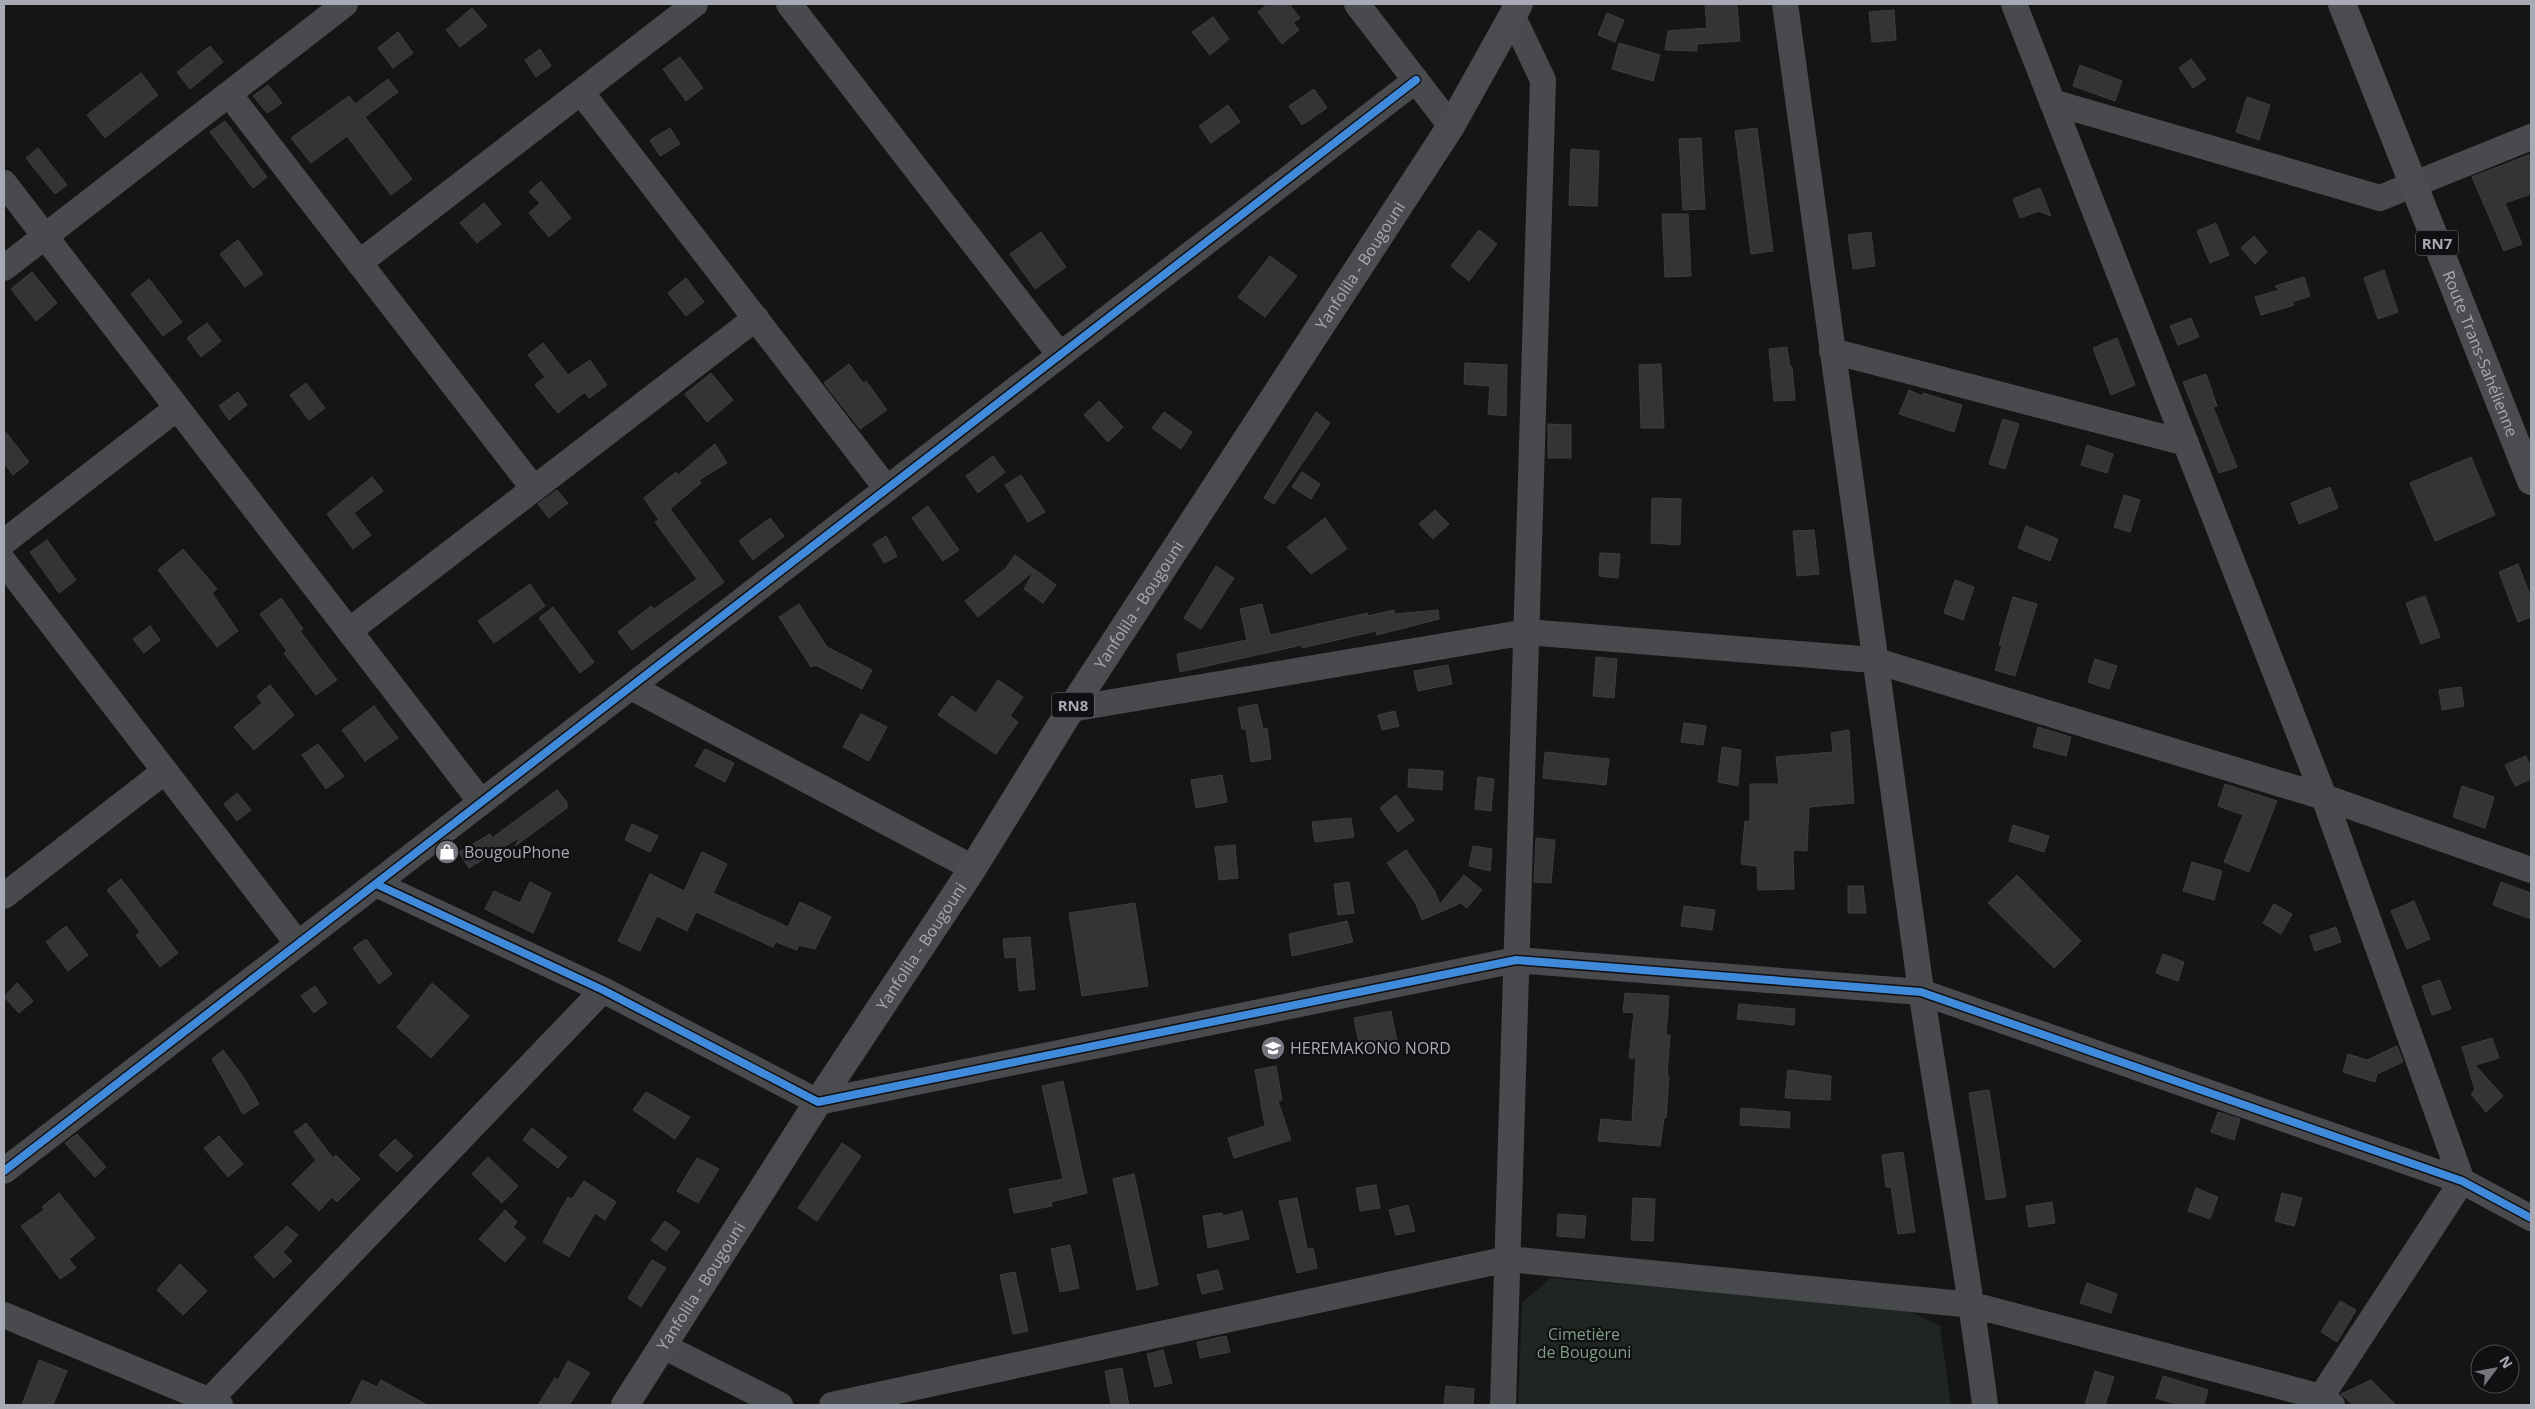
<svg xmlns="http://www.w3.org/2000/svg" width="2535" height="1409" font-family="'Open Sans',sans-serif">
<rect width="100%" height="100%" fill="#151515"/>
<path fill="#1f2521" d="M 1551,1278 L 1903,1308 L 1940,1326 L 1951,1405 L 1518,1405 L 1522,1303 Z"/>
<path fill="#343436" stroke="#3e3e41" d="M 1268,4 L 1289,4 L 1300,18 L 1293,23 L 1299,30 L 1282,44 L 1258,12 Z
M 1705,4 L 1737,4 L 1740,41 L 1697,44 L 1697,51 L 1665,50 L 1668,31 L 1707,28 Z
M 472,8 L 487,26 L 460,47 L 446,30 Z
M 1894,10 L 1896,40 L 1872,42 L 1869,12 Z
M 1607,13 L 1624,20 L 1615,42 L 1598,35 Z
M 1213,17 L 1229,39 L 1210,55 L 1192,32 Z
M 398,32 L 413,53 L 393,68 L 378,48 Z
M 1619,43 L 1660,55 L 1653,81 L 1612,69 Z
M 210,46 L 223,62 L 190,89 L 177,72 Z
M 540,49 L 551,66 L 536,77 L 525,60 Z
M 680,57 L 703,88 L 686,101 L 663,69 Z
M 2191,59 L 2206,79 L 2193,88 L 2179,68 Z
M 2080,65 L 2122,81 L 2115,101 L 2073,86 Z
M 141,73 L 158,95 L 105,138 L 87,115 Z
M 388,79 L 398,92 L 365,117 L 412,179 L 391,195 L 347,136 L 311,163 L 291,138 L 349,96 L 355,104 Z
M 268,85 L 282,103 L 267,113 L 253,96 Z
M 1314,89 L 1327,108 L 1302,125 L 1289,106 Z
M 2247,97 L 2270,105 L 2259,140 L 2236,132 Z
M 1228,105 L 1240,122 L 1211,143 L 1199,126 Z
M 225,121 L 267,177 L 253,188 L 210,132 Z
M 670,128 L 680,144 L 660,156 L 650,140 Z
M 1757,128 L 1773,251 L 1751,254 L 1735,131 Z
M 1701,138 L 1705,209 L 1683,210 L 1679,139 Z
M 38,148 L 67,185 L 55,194 L 26,158 Z
M 1571,149 L 1599,151 L 1597,206 L 1569,205 Z
M 2531,154 L 2531,194 L 2505,203 L 2522,244 L 2504,251 L 2472,177 Z
M 541,181 L 571,218 L 549,237 L 529,213 L 540,203 L 529,192 Z
M 2040,188 L 2051,216 L 2039,211 L 2020,218 L 2013,199 Z
M 484,203 L 501,224 L 477,243 L 460,223 Z
M 1662,214 L 1688,214 L 1691,276 L 1665,277 Z
M 2216,223 L 2229,255 L 2210,263 L 2197,231 Z
M 1479,230 L 1497,244 L 1469,281 L 1451,266 Z
M 1041,232 L 1066,267 L 1035,289 L 1010,254 Z
M 1871,232 L 1875,266 L 1853,269 L 1848,235 Z
M 2254,236 L 2267,252 L 2255,264 L 2241,248 Z
M 238,240 L 263,274 L 245,287 L 220,254 Z
M 1270,256 L 1297,276 L 1265,317 L 1238,297 Z
M 2384,270 L 2398,312 L 2378,319 L 2364,278 Z
M 32,272 L 57,303 L 36,321 L 11,289 Z
M 2304,277 L 2310,296 L 2292,302 L 2294,305 L 2261,315 L 2255,297 L 2279,290 L 2275,286 Z
M 686,278 L 704,302 L 686,316 L 668,293 Z
M 149,279 L 182,322 L 163,336 L 131,294 Z
M 2191,318 L 2199,337 L 2178,345 L 2170,326 Z
M 207,323 L 221,341 L 201,357 L 187,338 Z
M 2117,338 L 2135,385 L 2111,395 L 2093,348 Z
M 543,343 L 568,375 L 590,360 L 607,385 L 589,398 L 585,392 L 558,413 L 535,385 L 545,377 L 528,355 Z
M 1787,347 L 1790,367 L 1792,367 L 1795,400 L 1774,401 L 1769,349 Z
M 1465,363 L 1507,365 L 1506,416 L 1488,414 L 1490,386 L 1464,384 Z
M 849,364 L 863,383 L 866,381 L 887,410 L 860,429 L 824,383 Z
M 1661,364 L 1664,428 L 1641,428 L 1639,365 Z
M 711,373 L 733,400 L 707,422 L 685,394 Z
M 2206,374 L 2217,406 L 2213,407 L 2237,467 L 2219,473 L 2183,382 Z
M 306,383 L 325,408 L 309,420 L 290,395 Z
M 1909,390 L 1922,396 L 1923,393 L 1962,405 L 1954,432 L 1899,414 Z
M 238,392 L 247,405 L 229,420 L 219,406 Z
M 1099,401 L 1123,427 L 1108,442 L 1084,415 Z
M 1164,412 L 1192,432 L 1181,449 L 1152,428 Z
M 1316,412 L 1330,423 L 1274,504 L 1264,498 Z
M 2003,419 L 2019,424 L 2005,469 L 1989,464 Z
M 1548,424 L 1571,425 L 1571,458 L 1548,458 Z
M 4,430 L 29,462 L 13,475 L 4,463 Z
M 715,444 L 727,463 L 699,480 L 701,483 L 670,509 L 724,582 L 632,650 L 618,632 L 651,606 L 654,609 L 697,579 L 655,522 L 659,520 L 644,498 L 676,472 L 678,475 Z
M 2087,445 L 2113,454 L 2107,473 L 2081,465 Z
M 993,456 L 1005,472 L 978,493 L 966,476 Z
M 2471,457 L 2495,515 L 2435,541 L 2410,483 Z
M 1302,472 L 1320,484 L 1311,499 L 1292,487 Z
M 1021,475 L 1045,512 L 1028,522 L 1005,485 Z
M 372,477 L 383,491 L 354,513 L 371,535 L 353,549 L 327,514 Z
M 2330,487 L 2338,508 L 2299,524 L 2291,503 Z
M 557,490 L 568,503 L 549,518 L 538,504 Z
M 2124,495 L 2140,500 L 2130,532 L 2114,527 Z
M 1652,498 L 1681,499 L 1680,545 L 1651,543 Z
M 928,506 L 959,550 L 943,561 L 912,518 Z
M 1435,510 L 1449,524 L 1433,539 L 1419,524 Z
M 770,518 L 784,536 L 753,560 L 739,541 Z
M 1325,518 L 1347,549 L 1311,574 L 1287,547 Z
M 2026,526 L 2058,539 L 2050,561 L 2018,548 Z
M 1814,530 L 1819,574 L 1797,576 L 1793,531 Z
M 886,536 L 897,556 L 884,563 L 873,544 Z
M 47,540 L 76,580 L 59,593 L 30,552 Z
M 183,549 L 217,589 L 212,593 L 238,631 L 217,647 L 158,570 Z
M 1600,553 L 1620,554 L 1618,578 L 1599,576 Z
M 1015,555 L 1056,585 L 1043,603 L 1024,589 L 1034,571 L 978,617 L 965,601 L 1006,568 Z
M 2518,564 L 2531,598 L 2531,617 L 2518,622 L 2499,572 Z
M 1216,566 L 1234,578 L 1201,629 L 1184,618 Z
M 1955,580 L 1974,587 L 1963,620 L 1944,613 Z
M 530,584 L 545,606 L 494,643 L 478,621 Z
M 2425,596 L 2440,637 L 2421,644 L 2406,603 Z
M 2013,597 L 2037,604 L 2015,676 L 1995,670 L 2002,646 L 1999,645 Z
M 281,598 L 303,629 L 300,631 L 337,680 L 316,695 L 284,653 L 287,651 L 260,614 Z
M 799,604 L 827,647 L 872,670 L 862,689 L 815,665 L 811,667 L 779,617 Z
M 1262,604 L 1270,635 L 1367,613 L 1368,616 L 1394,610 L 1395,614 L 1438,610 L 1439,619 L 1377,635 L 1376,631 L 1302,648 L 1302,645 L 1180,672 L 1177,654 L 1247,640 L 1240,609 Z
M 553,607 L 594,662 L 580,673 L 539,618 Z
M 150,626 L 160,640 L 144,653 L 133,639 Z
M 1596,657 L 1617,659 L 1614,698 L 1593,696 Z
M 2095,659 L 2117,666 L 2109,689 L 2088,682 Z
M 1448,665 L 1452,684 L 1418,691 L 1414,671 Z
M 998,680 L 1023,697 L 1010,716 L 1018,722 L 996,754 L 938,715 L 952,696 L 976,713 Z
M 270,685 L 294,715 L 254,750 L 234,727 L 262,703 L 257,696 Z
M 2461,687 L 2464,706 L 2442,710 L 2439,690 Z
M 1257,704 L 1263,729 L 1267,728 L 1271,759 L 1251,762 L 1246,729 L 1242,729 L 1238,708 Z
M 374,706 L 398,738 L 365,761 L 342,730 Z
M 1395,711 L 1399,726 L 1382,730 L 1378,715 Z
M 861,714 L 887,727 L 869,761 L 843,747 Z
M 1684,723 L 1706,726 L 1703,745 L 1681,742 Z
M 2038,727 L 2071,737 L 2066,756 L 2033,747 Z
M 1849,730 L 1854,803 L 1809,807 L 1807,851 L 1793,850 L 1794,889 L 1758,890 L 1757,866 L 1741,864 L 1745,821 L 1750,822 L 1750,784 L 1779,784 L 1776,757 L 1833,752 L 1831,733 Z
M 318,744 L 344,776 L 326,789 L 302,755 Z
M 1722,747 L 1741,750 L 1738,786 L 1718,782 Z
M 705,749 L 734,763 L 725,782 L 695,766 Z
M 1545,752 L 1609,759 L 1606,785 L 1543,778 Z
M 2526,756 L 2531,768 L 2531,779 L 2515,786 L 2505,765 Z
M 1409,769 L 1443,771 L 1442,790 L 1408,787 Z
M 1222,775 L 1227,802 L 1196,808 L 1191,780 Z
M 1478,777 L 1494,779 L 1491,811 L 1475,809 Z
M 2225,784 L 2277,801 L 2249,872 L 2224,862 L 2243,815 L 2218,806 Z
M 2462,786 L 2494,797 L 2485,828 L 2453,817 Z
M 557,790 L 567,802 L 567,808 L 515,846 L 520,837 L 469,868 L 459,852 L 490,834 L 492,838 Z
M 237,793 L 251,810 L 237,821 L 224,804 Z
M 1396,795 L 1414,820 L 1398,832 L 1380,808 Z
M 1351,818 L 1354,837 L 1315,842 L 1312,822 Z
M 632,824 L 658,836 L 650,852 L 625,840 Z
M 2013,825 L 2049,836 L 2044,852 L 2009,841 Z
M 1536,838 L 1555,840 L 1551,883 L 1534,882 Z
M 1235,845 L 1238,878 L 1219,880 L 1215,847 Z
M 1473,846 L 1492,849 L 1490,871 L 1469,866 Z
M 1406,850 L 1434,890 L 1440,904 L 1464,875 L 1482,890 L 1467,908 L 1461,903 L 1422,920 L 1416,904 L 1387,863 Z
M 702,852 L 727,864 L 713,893 L 788,927 L 800,902 L 831,917 L 815,949 L 799,945 L 797,950 L 776,942 L 773,947 L 696,912 L 687,931 L 657,916 L 640,951 L 618,941 L 650,874 L 684,891 Z
M 2192,862 L 2222,871 L 2214,900 L 2183,891 Z
M 2017,875 L 2081,941 L 2054,968 L 1988,903 Z
M 121,879 L 178,953 L 160,967 L 136,935 L 140,932 L 107,890 Z
M 530,882 L 551,893 L 533,933 L 485,909 L 494,891 L 520,903 Z
M 1349,882 L 1354,913 L 1338,915 L 1334,884 Z
M 2501,882 L 2531,893 L 2531,919 L 2493,905 Z
M 1848,886 L 1863,886 L 1866,913 L 1848,913 Z
M 2414,901 L 2430,939 L 2407,949 L 2391,911 Z
M 1135,903 L 1148,986 L 1082,996 L 1069,913 Z
M 2274,904 L 2292,914 L 2281,934 L 2263,923 Z
M 1684,906 L 1715,910 L 1712,930 L 1681,926 Z
M 1347,921 L 1353,942 L 1292,956 L 1289,934 Z
M 66,926 L 88,955 L 68,971 L 46,942 Z
M 2336,927 L 2341,942 L 2315,951 L 2310,936 Z
M 1030,937 L 1035,989 L 1019,991 L 1016,957 L 1005,958 L 1003,939 Z
M 366,939 L 392,974 L 379,984 L 353,948 Z
M 2163,954 L 2184,962 L 2178,981 L 2156,973 Z
M 2440,980 L 2451,1009 L 2432,1015 L 2422,986 Z
M 17,983 L 33,1001 L 19,1013 L 4,997 Z
M 432,983 L 469,1016 L 431,1058 L 397,1027 Z
M 315,986 L 327,1003 L 314,1013 L 301,996 Z
M 1625,993 L 1669,996 L 1666,1035 L 1670,1035 L 1667,1075 L 1669,1076 L 1666,1118 L 1664,1118 L 1660,1146 L 1598,1141 L 1601,1119 L 1632,1122 L 1636,1058 L 1629,1058 L 1634,1013 L 1623,1012 Z
M 1739,1004 L 1795,1009 L 1794,1025 L 1737,1019 Z
M 1391,1011 L 1398,1047 L 1361,1054 L 1354,1018 Z
M 2492,1038 L 2499,1058 L 2475,1065 L 2503,1096 L 2486,1112 L 2471,1094 L 2475,1090 L 2462,1047 Z
M 2397,1046 L 2403,1062 L 2377,1074 L 2375,1082 L 2343,1072 L 2348,1054 L 2367,1060 Z
M 223,1050 L 244,1078 L 259,1104 L 243,1114 L 212,1059 Z
M 1276,1066 L 1282,1100 L 1278,1101 L 1291,1140 L 1234,1158 L 1228,1138 L 1265,1126 L 1255,1070 Z
M 1788,1070 L 1831,1076 L 1830,1100 L 1785,1098 Z
M 1063,1081 L 1087,1193 L 1051,1202 L 1052,1206 L 1014,1213 L 1009,1189 L 1063,1179 L 1042,1086 Z
M 1989,1090 L 2006,1197 L 1986,1200 L 1969,1093 Z
M 646,1092 L 690,1117 L 675,1139 L 633,1110 Z
M 1741,1108 L 1790,1112 L 1789,1128 L 1740,1125 Z
M 2218,1112 L 2240,1119 L 2234,1140 L 2211,1132 Z
M 306,1123 L 333,1158 L 336,1155 L 360,1179 L 337,1202 L 332,1197 L 319,1211 L 292,1184 L 316,1160 L 294,1132 Z
M 532,1128 L 567,1157 L 558,1168 L 523,1140 Z
M 77,1134 L 106,1167 L 95,1177 L 65,1143 Z
M 219,1136 L 243,1164 L 228,1177 L 204,1148 Z
M 395,1139 L 413,1156 L 397,1172 L 379,1155 Z
M 842,1143 L 861,1156 L 817,1221 L 798,1208 Z
M 1903,1152 L 1915,1232 L 1898,1234 L 1891,1187 L 1886,1187 L 1882,1155 Z
M 488,1157 L 518,1186 L 502,1203 L 472,1174 Z
M 697,1158 L 719,1169 L 698,1203 L 677,1191 Z
M 1134,1174 L 1158,1285 L 1137,1290 L 1113,1179 Z
M 584,1181 L 616,1202 L 605,1220 L 595,1213 L 569,1257 L 543,1242 L 568,1197 L 572,1199 Z
M 1376,1185 L 1380,1208 L 1360,1211 L 1356,1188 Z
M 2196,1188 L 2218,1197 L 2210,1219 L 2188,1211 Z
M 59,1193 L 95,1238 L 69,1259 L 76,1268 L 60,1279 L 21,1226 L 44,1210 L 42,1207 Z
M 2282,1193 L 2302,1198 L 2294,1226 L 2275,1221 Z
M 1297,1198 L 1307,1249 L 1313,1248 L 1317,1268 L 1297,1273 L 1279,1201 Z
M 1633,1198 L 1655,1199 L 1653,1241 L 1631,1240 Z
M 2052,1202 L 2055,1223 L 2029,1227 L 2026,1206 Z
M 1408,1205 L 1415,1231 L 1396,1235 L 1389,1210 Z
M 505,1210 L 517,1222 L 513,1227 L 526,1238 L 505,1262 L 479,1239 Z
M 1242,1211 L 1249,1239 L 1208,1248 L 1203,1216 L 1222,1213 L 1223,1216 Z
M 1558,1214 L 1586,1216 L 1584,1238 L 1557,1236 Z
M 665,1221 L 680,1232 L 666,1251 L 651,1240 Z
M 287,1226 L 298,1235 L 283,1252 L 292,1261 L 274,1278 L 254,1257 Z
M 1070,1245 L 1079,1288 L 1060,1292 L 1051,1249 Z
M 652,1260 L 666,1268 L 641,1307 L 628,1298 Z
M 180,1264 L 207,1291 L 183,1315 L 157,1290 Z
M 1218,1270 L 1223,1289 L 1202,1294 L 1197,1275 Z
M 1015,1272 L 1028,1331 L 1013,1334 L 1000,1275 Z
M 2087,1283 L 2117,1294 L 2111,1313 L 2080,1303 Z
M 2340,1301 L 2356,1310 L 2337,1342 L 2321,1332 Z
M 1226,1336 L 1230,1352 L 1200,1358 L 1197,1342 Z
M 1163,1350 L 1172,1383 L 1155,1387 L 1147,1354 Z
M 39,1360 L 67,1371 L 53,1405 L 22,1405 Z
M 568,1361 L 590,1373 L 569,1405 L 538,1405 L 555,1378 L 558,1380 Z
M 1122,1368 L 1129,1405 L 1111,1405 L 1105,1371 Z
M 2095,1371 L 2114,1377 L 2105,1405 L 2085,1405 Z
M 2163,1376 L 2208,1390 L 2204,1405 L 2179,1405 L 2156,1398 Z
M 362,1380 L 377,1387 L 381,1380 L 427,1405 L 350,1405 Z
M 2371,1380 L 2396,1405 L 2353,1405 L 2341,1394 Z
M 1446,1386 L 1474,1389 L 1473,1405 L 1444,1405 Z"/>
<g fill="none" stroke-linecap="round" stroke-linejoin="round">
<path stroke="#494a4e" stroke-width="26" d="M 789,4 L 1060,355
M 1357,4 L 1451,126
M 1785,4 C 1828,326 1871,648 1918,969 C 1939,1115 1967,1259 1985,1405
M 2014,4 L 2324,797 L 2462,1181 L 2321,1397
M 581,92 L 887,489
M 229,94 L 534,489
M 2052,102 L 2380,198 L 2531,137
M 4,183 L 481,802
M 359,263 L 695,4
M 4,268 L 345,4
M 1832,351 L 2186,443
M 4,542 L 177,408
M 4,562 L 298,944
M 349,631 L 756,318
M 631,687 L 973,868
M 1071,709 L 1527,632 L 1873,660 L 2324,797 L 2531,870
M 376,884 L 603,990 L 818,1102 L 1516,960 L 1921,992 L 2462,1181 L 2531,1218
M 4,896 L 165,771
M 4,1171 L 1416,80
M 4,1315 L 220,1405
M 663,1346 L 780,1405
M 205,1405 L 603,990
M 832,1405 L 1508,1259 L 1973,1305 L 2321,1397 L 2332,1405
M 1503,1405 L 1543,80 L 1512,15"/>
<path stroke="#4c4c50" stroke-width="28" id="s1" d="M 625,1405 L 818,1102 L 973,868 L 1071,709 L 1451,126 L 1519,4"/>
<path stroke="#4c4b4f" stroke-width="28" id="s2" d="M 2342,4 L 2531,481"/>
<g stroke="#100f11" stroke-width="11">
<path id="cycleway" d="M 376,884 L 603,990 L 818,1102 L 1516,960 L 1921,992 L 2462,1181 L 2531,1218
M 4,1171 L 1416,80"/>
</g>
<use href="#cycleway" stroke="#408adc" stroke-width="8"/>
</g>
<defs>
<g id="shop-disc" transform="scale(1.25)"><circle r="9.5" fill="#74757d" stroke="#100f11"/><path d="M-5-2.5h2.3a2.7 3.5 0 0 1 5.4 0H5L5.5 6h-11ZM-1.5-2.5h3a1.5 2.3 0 0 0-3 0Z" fill="#fff"/></g>
<g id="school-disc" transform="scale(1.25)"><circle r="9.5" fill="#74757d" stroke="#100f11"/><path d="M0-5L7-2L0 1L-7-2ZM-4 1L0 2.5L4 1V4Q0 6-4 4Z" fill="#fff"/></g>
</defs>
<g fill-rule="evenodd">
<use href="#shop-disc" x="447" y="852"/>
<use href="#school-disc" x="1273" y="1048"/>
</g>
<g text-anchor="middle" dominant-baseline="central" stroke-width="4.5" stroke-linejoin="round" paint-order="stroke">
<g fill="#100f11" stroke="#7a7b84" stroke-width="1">
<rect x="2416" y="230.5" width="42" height="25" rx="4"/>
<rect x="1052" y="692.5" width="42" height="25" rx="4"/>
</g>
<g font-size="15" font-weight="bold" fill="#a7a9b5">
<text x="2437" y="243">RN7</text>
<text x="1073" y="705">RN8</text>
</g>
<g font-size="16" fill="#a7a9b5" stroke="#100f11">
<text stroke="none"><textPath href="#s1" startOffset="1356">Yanfolila - Bougouni</textPath></text>
<text stroke="none"><textPath href="#s2" startOffset="376">Route Trans-Sahélienne</textPath></text>
<text stroke="none"><textPath href="#s1" startOffset="951">Yanfolila - Bougouni</textPath></text>
<text stroke="none"><textPath href="#s1" startOffset="546">Yanfolila - Bougouni</textPath></text>
<text stroke="none"><textPath href="#s1" startOffset="141">Yanfolila - Bougouni</textPath></text>
</g>
<g font-size="16" fill="#a7a9b5" stroke="#100f11" text-anchor="start">
<text x="464" y="852">BougouPhone</text>
<text x="1290" y="1048">HEREMAKONO NORD</text>
</g>
<g font-size="16" fill="#7f9f87" stroke="#100f11">
<text x="1584" y="1334">Cimetière<tspan x="1584" dy="18">de Bougouni</tspan></text>
</g>
</g>
<rect width="2535" height="1409" fill="none" stroke="#a7a9b5" stroke-width="10"/>
<g transform="translate(2495 1369) rotate(58)"><circle r="24" fill="#100f11" stroke="#4c4d53"/>
<path d="M0-4L9 19L0 12L-9 19Z" fill="#74757d"/>
<text y="-8" font-size="14" font-weight="bold" text-anchor="middle" fill="#a7a9b5">N</text>
</g>
</svg>
